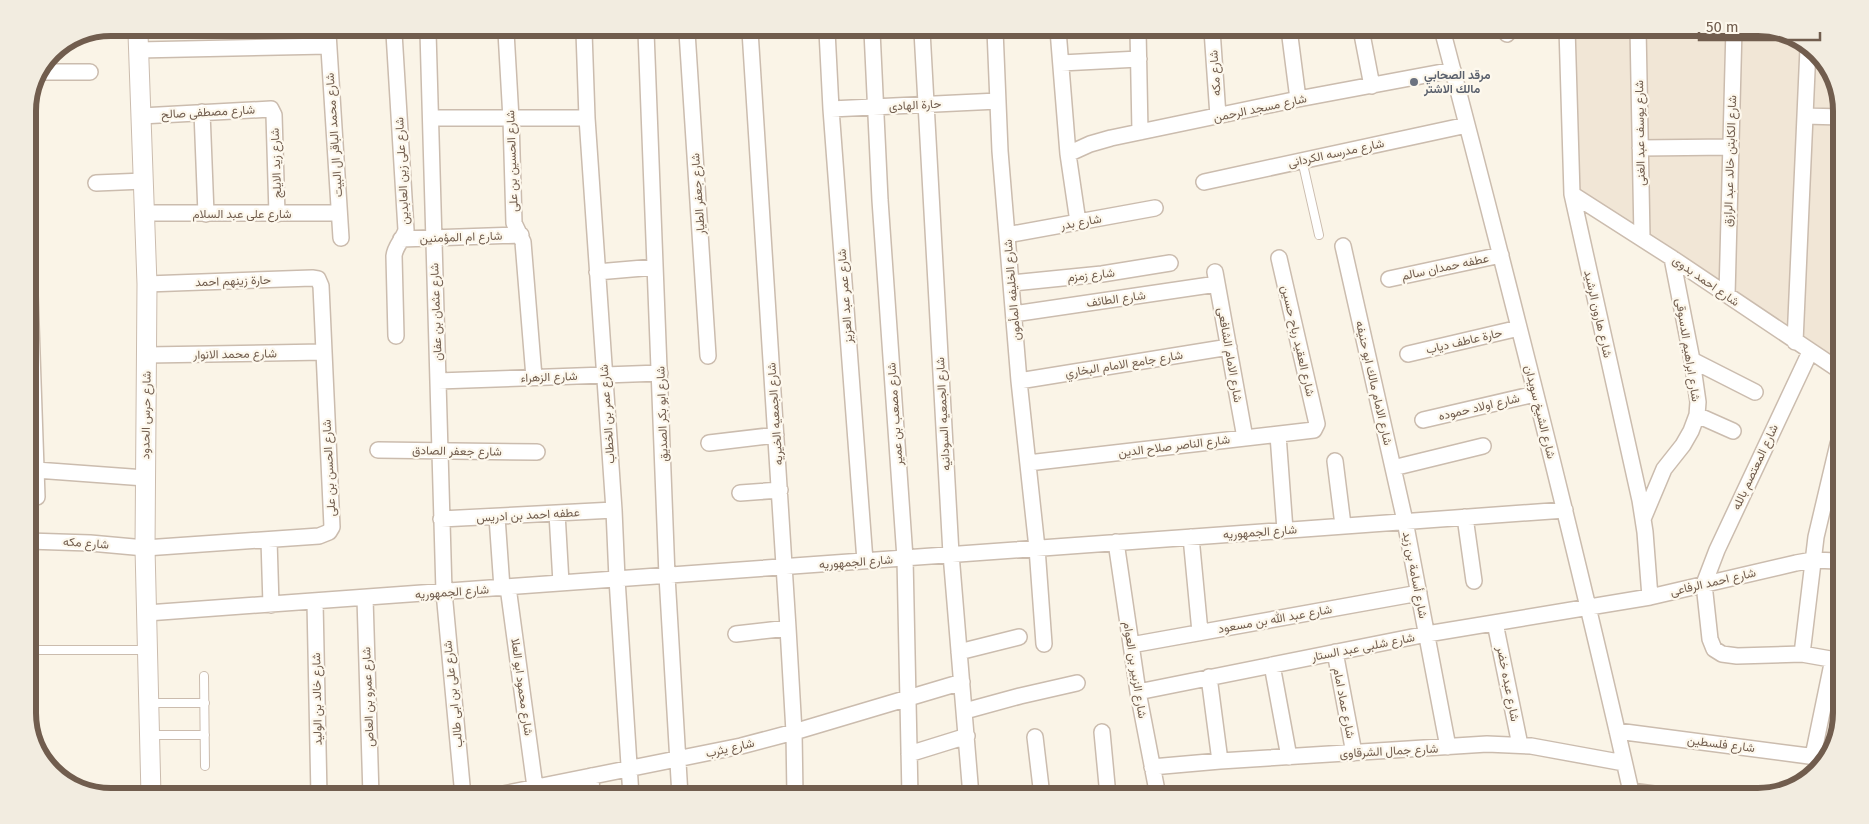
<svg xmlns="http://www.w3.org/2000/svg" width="1869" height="824" font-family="'Fira Sans',Vazirmatn,sans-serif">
<rect width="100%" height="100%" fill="#faf4e7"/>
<path fill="#f1e6d6" d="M 1571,28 L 1758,28 L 1790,34 L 1827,65 L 1841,106 L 1839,365 L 1575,187 Z"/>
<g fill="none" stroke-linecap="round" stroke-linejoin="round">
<g stroke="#cbbcae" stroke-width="10">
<path id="service" d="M 1302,160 L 1319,235
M 28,650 L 148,650
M 204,676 L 205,766
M 149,703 L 205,703
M 149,735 L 205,735"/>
</g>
<g stroke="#cbbcae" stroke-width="18">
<path id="minor" d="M 1506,28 L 1507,34
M 1567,28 L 1572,194 L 1640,500 L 1645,532 L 1650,597
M 1638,28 L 1642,238
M 1289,29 L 1298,99
M 1361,29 L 1372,86
M 1442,29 C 1509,284 1574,539 1632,796
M 995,30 L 1000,151 L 1019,381 L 1037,548 L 1044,644
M 1058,30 L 1068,154 L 1078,222
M 1138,30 L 1140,132
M 1212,30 L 1218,116
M 750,31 L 788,628 L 794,732 L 795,796
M 827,31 L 831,109 L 865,561
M 872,31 L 880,200 L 905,558 L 910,796
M 922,31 L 951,554 L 971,796
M 428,32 L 444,592 L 463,796
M 506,32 L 511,119 L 514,223 L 523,242 L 534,377
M 584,32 L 587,118 L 614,510 L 617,579 L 631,796
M 646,32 L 667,576 L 680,796
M 687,32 L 708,356
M 328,33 L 341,238
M 394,33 L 406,230 C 403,240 395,246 394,256 L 396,336
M 138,50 L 328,46
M 1061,63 L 1139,59
M 43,72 L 90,72
M 831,109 L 998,101
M 202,112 L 206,214
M 141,116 L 271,109 L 274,115 L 277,214
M 1805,116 L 1841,117
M 431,118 L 587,118
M 1640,148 L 1731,147
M 1068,154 L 1090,144 L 1111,138 L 1298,99 L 1453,70
M 1204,182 L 1467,125
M 96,183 L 144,181
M 1572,194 L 1672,258 L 1839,370
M 145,213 L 339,213
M 1007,235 L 1155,208
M 28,238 L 37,497
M 401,239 L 521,235
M 1343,246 L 1405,521 L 1448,747
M 597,272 L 655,267
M 1215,272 L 1245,438
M 1389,279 L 1501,255
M 1012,283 L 1102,274 L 1170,263
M 1727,295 L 1734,28
M 1014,314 L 1217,284
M 1795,342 L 1808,48
M 1810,352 L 1717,550 L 1704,584 L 1710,639 L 1714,649 L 1722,654 L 1737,656 L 1802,654 L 1836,660
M 1408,354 L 1519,328
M 147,355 L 323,352
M 1692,360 L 1755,392
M 438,381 L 660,373
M 1019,381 L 1229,347
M 1697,415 L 1733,431
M 1423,420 L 1535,394
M 1278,435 L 1285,530
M 709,443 L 776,435
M 378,450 L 537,452
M 1335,461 L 1343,525
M 1028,463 L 1314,430 L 1317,424 L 1279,258
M 1393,468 L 1483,446
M 36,470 L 145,478
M 740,493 L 780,490
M 557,513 L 561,583
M 497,517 L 502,588
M 1465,517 L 1474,581
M 441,519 L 614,510
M 1643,519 L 1664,469 L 1683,445 L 1691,431 L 1697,415 L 1698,402 L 1692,360 L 1672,258
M 1191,537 L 1200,632
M 269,540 L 271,605
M 28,541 L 90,543 L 145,548 L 319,536 L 329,532 L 332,527 L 321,286 L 318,279 L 312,278 L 147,284
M 1116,542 L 1138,692 L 1158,796
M 508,587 L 535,787
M 365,598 L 371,796
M 315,602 L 319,796
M 147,613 L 1565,510
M 1495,623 L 1520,745
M 736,634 L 788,628
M 1131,645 L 1419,593
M 959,652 L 1019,637
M 1335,652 L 1354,753
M 1802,654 L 1816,537 L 1838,444
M 1272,665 L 1289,757
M 1209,677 L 1220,761
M 1138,692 L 1427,634 L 1650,597 L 1796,563 L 1813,560 L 1837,561
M 965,711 L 1020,696 L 1077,683
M 1617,731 L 1824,758
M 1102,732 L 1108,796
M 1035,737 L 1042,796
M 909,754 L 967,736
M 1813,756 L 1833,659
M 1152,767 L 1220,761 L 1487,744 L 1531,746 L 1624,763
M 591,776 L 592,796
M 1631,791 L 1669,796
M 493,796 L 741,746 L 794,732 L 962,682"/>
</g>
<g stroke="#cbbcae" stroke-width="21">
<path id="tertiary" d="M 138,34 L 147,284 L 145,548 L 151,796"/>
</g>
<use href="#service" stroke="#fff" stroke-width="8"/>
<use href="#minor" stroke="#fff" stroke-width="15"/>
<use href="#tertiary" stroke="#fff" stroke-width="19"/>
</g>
<circle fill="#6b7280" stroke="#fdf8ed" stroke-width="2" cx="1414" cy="82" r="5"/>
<g text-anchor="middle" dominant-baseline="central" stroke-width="4.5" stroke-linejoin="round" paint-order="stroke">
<g font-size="12" fill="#715d4e" stroke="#fdf8ed">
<text transform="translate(1215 73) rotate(-94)">شارع مكه</text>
<text transform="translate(915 105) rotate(-3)">حارة الهادى</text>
<text transform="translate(1260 108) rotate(-12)">شارع مسجد الرحمن</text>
<text transform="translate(208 112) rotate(-3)">شارع مصطفى صالح</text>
<text transform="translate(1640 133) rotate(-91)">شارع يوسف عبد الغنى</text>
<text transform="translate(334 135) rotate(-94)">شارع محمد الباقر ال البيت</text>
<text transform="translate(1336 153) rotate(-12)">شارع مدرسه الكردانى</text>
<text transform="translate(512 161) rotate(-92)">شارع الحسين بن على</text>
<text transform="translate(1730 161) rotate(-88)">شارع الكابتن خالد عبد الرازق</text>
<text transform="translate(276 163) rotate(-92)">شارع زيد الايلج</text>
<text transform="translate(402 171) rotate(-93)">شارع على زين العابدين</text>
<text transform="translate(698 194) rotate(-94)">شارع جعفر الطيار</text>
<text x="242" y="214">شارع على عبد السلام</text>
<text transform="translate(1081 222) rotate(-10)">شارع بدر</text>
<text transform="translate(461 237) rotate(-2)">شارع ام المؤمنين</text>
<text transform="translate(1445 267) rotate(-12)">عطفه حمدان سالم</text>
<text transform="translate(1091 275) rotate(-6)">شارع زمزم</text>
<text transform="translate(233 281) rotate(-2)">حارة زينهم احمد</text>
<text transform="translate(1706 281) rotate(35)">شارع احمد بدوى</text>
<text transform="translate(1012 290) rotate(-95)">شارع الخليفه المأمون</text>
<text transform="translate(845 296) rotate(-94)">شارع عمر عبد العزيز</text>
<text transform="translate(1116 299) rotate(-8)">شارع الطائف</text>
<text transform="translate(436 312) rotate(-92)">شارع عثمان بن عفان</text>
<text transform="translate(1598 314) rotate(77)">شارع هارون الرشيد</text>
<text transform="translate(1298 341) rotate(77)">شارع العقيد رباح حسين</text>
<text transform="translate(1464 341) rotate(-13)">حارة عاطف دياب</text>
<text transform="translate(1688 350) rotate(81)">شارع ابراهيم الدسوقى</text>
<text transform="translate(235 354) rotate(-1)">شارع محمد الانوار</text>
<text transform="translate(1230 355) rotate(80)">شارع الامام الشافعى</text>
<text transform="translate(1124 364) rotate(-9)">شارع جامع الامام البخاري</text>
<text transform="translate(549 377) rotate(-2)">شارع الزهراء</text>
<text transform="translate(1374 383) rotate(77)">شارع الامام مالك ابو حنيفه</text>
<text transform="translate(1479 407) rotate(-13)">شارع اولاد حموده</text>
<text transform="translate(1540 412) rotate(76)">شارع الشيخ سويدان</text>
<text transform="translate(607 414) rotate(-94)">شارع عمر بن الخطاب</text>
<text transform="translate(662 414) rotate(-92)">شارع ابو بكر الصديق</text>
<text transform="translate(775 414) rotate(-94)">شارع الجمعيه الخيريه</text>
<text transform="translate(895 414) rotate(-94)">شارع مصعب بن عمير</text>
<text transform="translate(943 414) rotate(-93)">شارع الجمعيه السودانيه</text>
<text transform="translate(146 415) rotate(-89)">شارع حرس الحدود</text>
<text transform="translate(1174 446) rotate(-7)">شارع الناصر صلاح الدين</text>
<text transform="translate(457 451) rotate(1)">شارع جعفر الصادق</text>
<text transform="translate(1755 467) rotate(-65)">شارع المعتصم بالله</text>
<text transform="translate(329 468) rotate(-93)">شارع الحسن بن على</text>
<text transform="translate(528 515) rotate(-3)">عطفه احمد بن ادريس</text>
<text transform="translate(1260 532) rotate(-4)">شارع الجمهوريه</text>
<text transform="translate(86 543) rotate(4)">شارع مكه</text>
<text transform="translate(856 562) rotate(-4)">شارع الجمهوريه</text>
<text transform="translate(1415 575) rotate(79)">شارع أسامة بن زيد</text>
<text transform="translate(1713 582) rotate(-13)">شارع احمد الرفاعى</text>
<text transform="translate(452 592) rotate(-4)">شارع الجمهوريه</text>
<text transform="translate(1275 619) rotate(-10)">شارع عبد الله بن مسعود</text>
<text transform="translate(1363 647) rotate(-11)">شارع شلبى عبد الستار</text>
<text transform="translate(1135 670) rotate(81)">شارع الزبير بن العوام</text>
<text transform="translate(1508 684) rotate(79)">شارع عبده خضر</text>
<text transform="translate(522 687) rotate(82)">شارع محمود ابو العلا</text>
<text transform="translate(453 694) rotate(-96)">شارع على بن ابى طالب</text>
<text transform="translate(368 697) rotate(-92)">شارع عمرو بن العاص</text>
<text transform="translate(317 699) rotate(-91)">شارع خالد بن الوليد</text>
<text transform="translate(1344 703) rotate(79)">شارع عماد امام</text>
<text transform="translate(1721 744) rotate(7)">شارع فلسطين</text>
<text transform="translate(730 748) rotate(-13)">شارع يثرب</text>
<text transform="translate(1389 751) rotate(-3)">شارع جمال الشرقاوى</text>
</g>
<g font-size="12" font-weight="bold" fill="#5b616d" stroke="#fdf8ed" text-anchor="start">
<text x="1424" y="75">مرقد الصحابي<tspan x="1424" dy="14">مالك الاشتر</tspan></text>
</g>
</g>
<path d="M0 0H1869V824H0ZM111 36H1758A75 75 0 0 1 1833 111V713A75 75 0 0 1 1758 788H111A75 75 0 0 1 36 713V111A75 75 0 0 1 111 36Z" fill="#f2ece0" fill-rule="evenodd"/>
<path fill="none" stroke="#715d4e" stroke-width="6" d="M111 36H1758A75 75 0 0 1 1833 111V713A75 75 0 0 1 1758 788H111A75 75 0 0 1 36 713V111A75 75 0 0 1 111 36Z"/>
<path d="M1699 32v8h121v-8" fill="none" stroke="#715d4e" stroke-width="2.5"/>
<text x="1706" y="32" font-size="15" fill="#715d4e" stroke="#fdf8ed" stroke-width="4" paint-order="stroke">50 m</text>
</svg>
